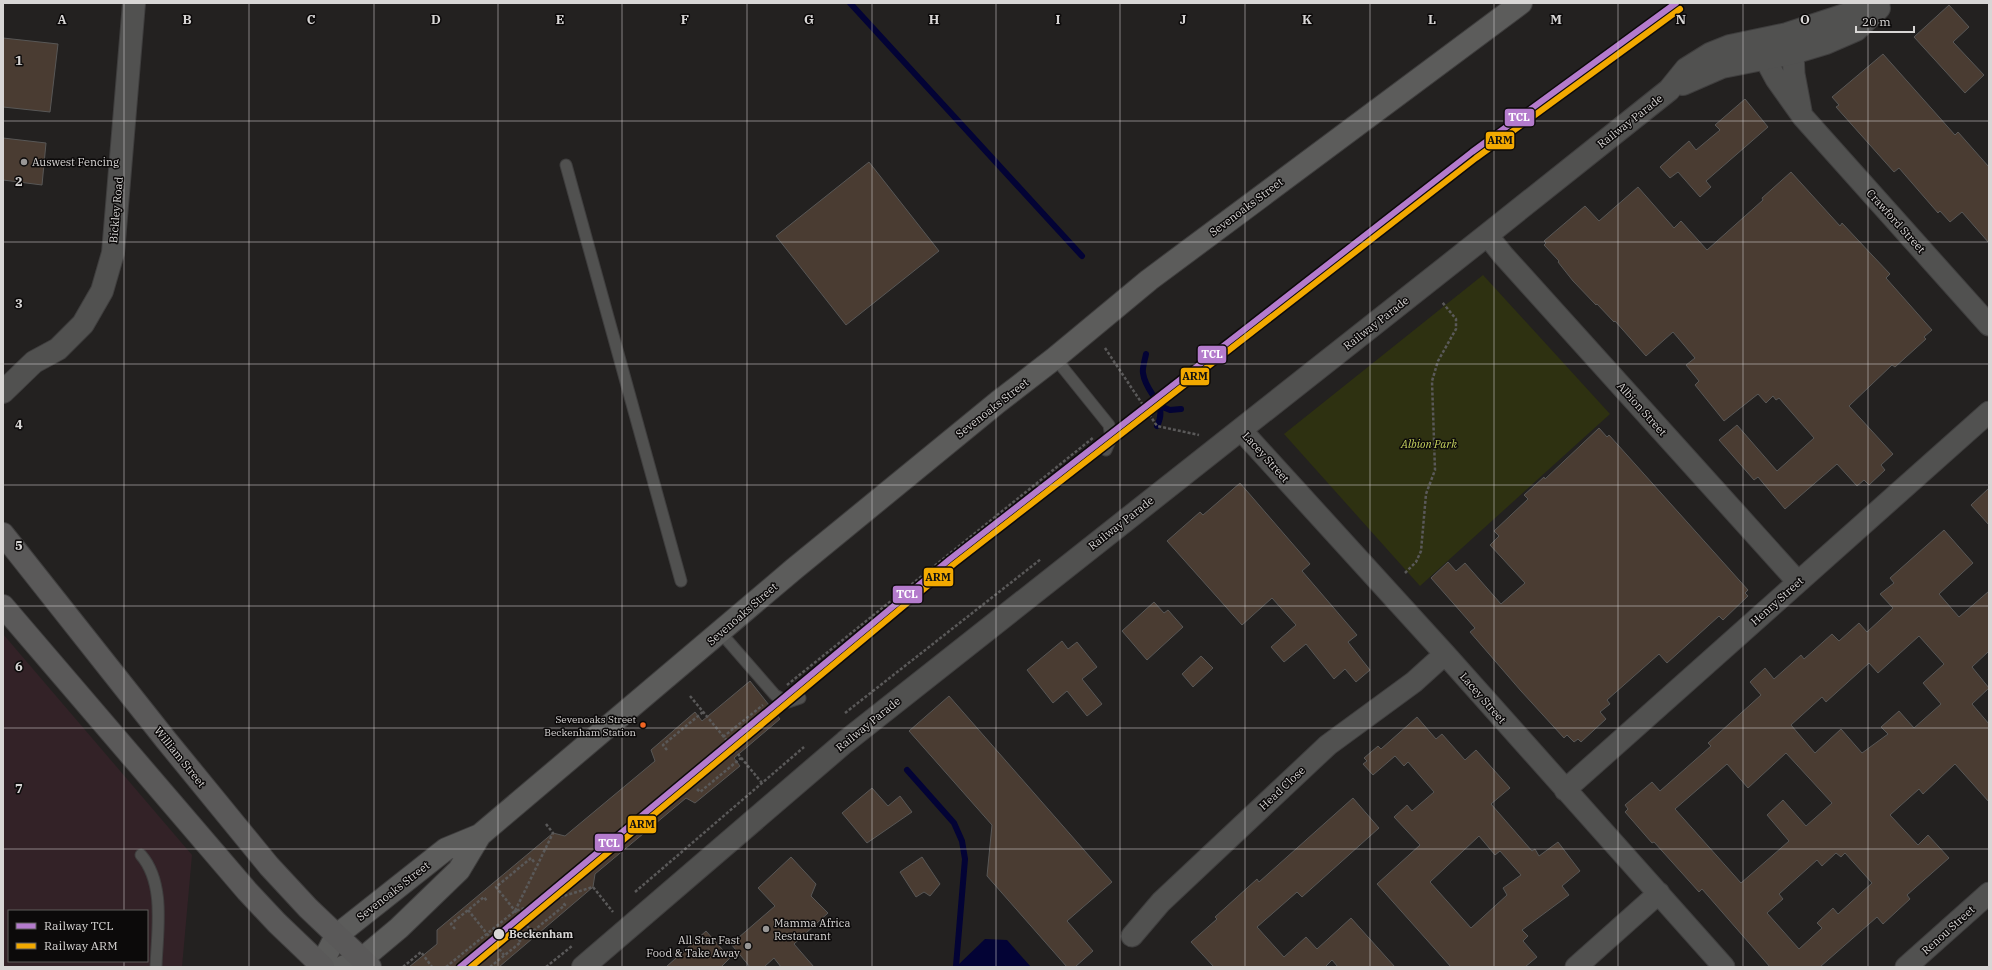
<svg xmlns="http://www.w3.org/2000/svg" width="1992" height="970" font-family="'IBM Plex Serif',serif">
<rect width="100%" height="100%" fill="#232120"/>
<path fill="#332227" fill-rule="evenodd" d="M 3,634 L 192,855 L 182,967 L 3,967 ZM 9,911 L 147,911 L 147,961 L 9,961 Z"/>
<path fill="#2e3111" d="M 1483,275 L 1610,414 L 1420,586 L 1284,434 Z"/>
<path fill="#030335" d="M 985,939 L 1007,940 L 1031,967 L 956,967 Z"/>
<g fill="none" stroke-linecap="round" stroke-linejoin="round">
<path stroke="#030335" stroke-width="6" d="M 850,3 L 1082,256
M 1146,354 C 1145,360 1142,368 1143,373 C 1146,396 1169,402 1157,426
M 1160,406 L 1170,410 L 1181,409
M 907,770 L 954,823 L 962,841 L 965,859 L 956,966"/>
</g>
<path fill="#4a3c32" stroke="#585756" fill-rule="evenodd" d="M 1949,5 L 1969,27 L 1953,42 L 1984,75 L 1965,93 L 1914,37 Z
M 3,38 L 58,44 L 50,112 L 3,107 Z
M 1883,54 L 1955,135 L 1958,132 L 1989,167 L 1989,243 L 1962,212 L 1950,222 L 1940,211 L 1938,213 L 1899,168 L 1894,172 L 1836,107 L 1839,105 L 1832,97 Z
M 1745,99 L 1768,127 L 1706,181 L 1711,187 L 1700,197 L 1678,172 L 1670,178 L 1660,167 L 1689,141 L 1696,150 L 1720,130 L 1715,125 Z
M 3,138 L 46,143 L 42,185 L 3,180 Z
M 869,162 L 939,251 L 846,325 L 776,236 Z
M 1791,172 L 1840,226 L 1842,223 L 1872,255 L 1890,274 L 1886,278 L 1932,330 L 1924,337 L 1926,339 L 1895,367 L 1892,365 L 1849,406 L 1893,454 L 1881,465 L 1885,470 L 1869,485 L 1864,480 L 1857,486 L 1837,464 L 1785,509 L 1758,477 L 1754,480 L 1719,440 L 1737,425 L 1777,471 L 1814,438 L 1779,398 L 1776,400 L 1773,396 L 1766,403 L 1758,394 L 1724,421 L 1695,385 L 1699,381 L 1686,365 L 1695,358 L 1673,332 L 1646,356 L 1615,321 L 1614,322 L 1597,304 L 1596,305 L 1573,281 L 1558,262 L 1559,261 L 1544,245 L 1546,243 L 1544,241 L 1585,206 L 1599,221 L 1638,187 L 1674,228 L 1681,221 L 1707,250 L 1763,200 L 1762,198 Z
M 1599,428 L 1607,437 L 1609,435 L 1748,590 L 1745,593 L 1748,596 L 1723,620 L 1719,616 L 1667,663 L 1659,654 L 1607,700 L 1610,704 L 1600,712 L 1606,719 L 1581,742 L 1578,739 L 1574,742 L 1567,735 L 1564,738 L 1521,691 L 1470,632 L 1475,628 L 1431,578 L 1448,562 L 1456,571 L 1465,563 L 1501,604 L 1525,583 L 1490,545 L 1499,536 L 1494,531 L 1528,499 L 1524,495 L 1544,477 L 1545,479 Z
M 1240,483 L 1310,564 L 1302,571 L 1357,635 L 1348,642 L 1370,670 L 1356,682 L 1345,669 L 1334,679 L 1306,644 L 1284,662 L 1271,647 L 1296,625 L 1272,598 L 1242,625 L 1167,541 L 1200,512 L 1203,515 Z
M 1989,488 L 1989,525 L 1971,505 Z
M 1944,530 L 1973,563 L 1939,594 L 1959,617 L 1989,591 L 1989,651 L 1972,667 L 1989,688 L 1972,704 L 1989,724 L 1989,802 L 1955,764 L 1923,794 L 1919,789 L 1890,815 L 1918,845 L 1928,835 L 1949,858 L 1907,895 L 1910,899 L 1883,924 L 1877,917 L 1820,967 L 1770,967 L 1702,889 L 1699,892 L 1654,842 L 1652,843 L 1625,812 L 1628,809 L 1625,805 L 1652,782 L 1660,791 L 1711,746 L 1708,743 L 1761,695 L 1750,682 L 1765,668 L 1774,679 L 1801,655 L 1804,659 L 1832,634 L 1839,641 L 1859,623 L 1867,632 L 1893,608 L 1880,594 L 1894,583 L 1890,578 ZM 1919,636 L 1944,664 L 1923,683 L 1941,704 L 1914,728 L 1899,711 L 1881,727 L 1888,734 L 1862,753 L 1841,729 L 1815,753 L 1791,725 L 1822,697 L 1826,702 L 1869,663 L 1878,673 ZM 1786,753 L 1832,803 L 1806,826 L 1783,800 L 1767,815 L 1789,841 L 1741,883 L 1675,809 L 1727,764 L 1748,788 ZM 1836,853 L 1841,857 L 1845,853 L 1872,883 L 1838,914 L 1833,908 L 1817,923 L 1822,928 L 1799,949 L 1767,913 L 1783,899 L 1779,894 L 1817,860 L 1822,866 Z
M 1154,602 L 1164,613 L 1168,610 L 1183,627 L 1147,660 L 1122,631 Z
M 1062,641 L 1068,649 L 1077,642 L 1097,667 L 1082,679 L 1102,704 L 1087,716 L 1067,691 L 1053,703 L 1027,670 Z
M 1201,656 L 1213,668 L 1193,687 L 1182,674 Z
M 750,681 L 780,719 L 734,758 L 740,766 L 695,803 L 686,798 L 595,874 L 593,887 L 499,967 L 409,967 L 437,944 L 437,930 L 553,833 L 565,836 L 655,761 L 651,750 L 695,712 L 702,721 Z
M 949,696 L 1112,882 L 1067,921 L 1093,951 L 1075,967 L 1067,967 L 987,876 L 992,825 L 909,731 Z
M 1417,717 L 1436,739 L 1442,734 L 1465,760 L 1476,750 L 1510,788 L 1491,804 L 1532,851 L 1535,849 L 1539,856 L 1558,842 L 1580,871 L 1562,886 L 1569,895 L 1522,930 L 1528,936 L 1523,941 L 1537,957 L 1525,967 L 1451,967 L 1377,884 L 1420,845 L 1394,817 L 1407,805 L 1412,811 L 1434,792 L 1408,762 L 1404,766 L 1395,756 L 1373,775 L 1363,764 L 1367,761 L 1364,758 L 1378,746 L 1381,749 ZM 1479,836 L 1495,855 L 1500,851 L 1521,875 L 1503,888 L 1507,895 L 1471,928 L 1430,882 Z
M 872,788 L 888,806 L 900,796 L 912,812 L 867,843 L 842,813 Z
M 1353,798 L 1379,828 L 1302,897 L 1297,892 L 1257,927 L 1284,957 L 1306,937 L 1317,949 L 1351,918 L 1395,967 L 1338,967 L 1332,960 L 1325,967 L 1214,967 L 1191,942 L 1217,919 L 1215,917 L 1257,879 L 1259,882 Z
M 791,857 L 816,884 L 811,896 L 828,913 L 794,944 L 814,967 L 781,967 L 774,958 L 764,967 L 750,967 L 731,944 L 775,906 L 758,888 Z
M 922,857 L 940,884 L 930,896 L 924,892 L 916,897 L 900,872 Z
M 706,931 L 730,958 L 721,967 L 666,967 Z"/>
<g fill="none" stroke-linecap="round" stroke-linejoin="round">
<g stroke="#3f3e3e" stroke-width="13">
<path id="service" d="M 566,165 L 681,581
M 1055,358 L 1109,425 L 1111,438 L 1106,450
M 721,633 L 775,695 L 788,702 L 800,698
M 141,855 C 166,884 157,932 156,967"/>
</g>
<g stroke="#3f3e3e" stroke-width="23">
<path id="minor" d="M 1788,37 L 1793,53 L 1794,74 L 1801,111
M 1757,44 L 1776,79 L 1803,117 L 1989,325
M 1487,235 L 1503,255 L 1798,582
M 1241,430 L 1445,654 L 1724,967
M 1565,790 L 1989,412
M 1132,936 L 1161,902 L 1328,745 L 1414,682 L 1445,654
M 1576,967 L 1659,893
M 1906,967 L 1989,893"/>
</g>
<g stroke="#3f3e3e" stroke-width="24">
<path id="tertiary" d="M 1683,84 L 1722,67 L 1793,53 L 1826,43 L 1856,30 L 1879,8
M 3,392 L 34,362 L 58,349 L 83,324 L 102,291 L 113,253 L 134,3
M 583,967 L 845,742 L 1487,235 L 1669,90 L 1686,69 L 1710,54 L 1730,46 L 1787,34 L 1848,14 L 1877,10"/>
</g>
<g stroke="#3f3e3e" stroke-width="24">
<path id="secondary" d="M 321,965 L 336,936 L 446,849 L 480,835
M 343,967 L 362,959 L 399,928 L 459,870 L 480,835 L 794,569 L 998,402 L 1055,358 L 1149,280 L 1521,3"/>
</g>
<g stroke="#3f3e3e" stroke-width="24">
<path id="primary" d="M 3,534 L 166,740 L 269,866 L 308,908 L 370,967
M 3,606 L 247,891 L 277,923 L 323,967"/>
</g>
<path stroke="#5a5959" stroke-width="2.5" stroke-dasharray="3 2" stroke-linecap="butt" d="M 1105,348 L 1157,426 L 1199,435
M 1405,573 L 1416,562 L 1421,551 L 1426,494 L 1435,470 L 1432,381 L 1438,361 L 1456,329 L 1456,319 L 1442,302
M 787,685 L 1094,437
M 690,696 L 762,783
M 845,713 L 1041,559
M 723,737 L 763,705
M 667,750 L 663,745 L 703,712
M 697,789 L 700,792 L 741,758
M 546,824 L 553,833 L 515,911 L 593,887 L 613,912
M 534,862 L 531,858 L 496,887 L 532,932 L 565,905 L 562,902
M 635,892 L 804,747
M 468,910 L 504,955
M 455,929 L 451,924 L 484,897 L 487,901
M 403,967 L 421,952 L 432,967
M 446,967 L 515,911
M 490,967 L 521,942 L 518,939
M 546,967 L 572,946"/>
<use href="#service" stroke="#515150" stroke-width="11"/>
<use href="#minor" stroke="#515150" stroke-width="21"/>
<use href="#tertiary" stroke="#515150" stroke-width="22"/>
<use href="#secondary" stroke="#5c5c5b" stroke-width="22"/>
<use href="#primary" stroke="#5a5959" stroke-width="22"/>
<g stroke="#0c0a0a" stroke-width="9">
<path id="rail-1" d="M 460,967 L 950,559 L 1472,152 L 1676,3"/>
</g>
<g stroke="#0c0a0a" stroke-width="9">
<path id="rail-2" d="M 471,967 L 954,564 L 1476,158 L 1680,9"/>
</g>
<use href="#rail-1" stroke="#b47bcc" stroke-width="6"/>
<use href="#rail-2" stroke="#f2a900" stroke-width="6"/>
</g>
<path fill="none" stroke="#d8d6d5" stroke-width="1" stroke-opacity="0.55" d="M 124,3 L 124,911M 249,3 L 249,967M 374,3 L 374,967M 498,3 L 498,967M 622,3 L 622,967M 747,3 L 747,967M 872,3 L 872,967M 996,3 L 996,967M 1120,3 L 1120,967M 1245,3 L 1245,967M 1370,3 L 1370,967M 1494,3 L 1494,967M 1618,3 L 1618,967M 1743,3 L 1743,967M 1868,3 L 1868,967M 3,121 L 1989,121M 3,242 L 1989,242M 3,364 L 1989,364M 3,485 L 1989,485M 3,606 L 1989,606M 3,728 L 1989,728M 3,849 L 1989,849M 124,961 L 124,967"/>
<g fill="#999796" stroke="#0c0a0a" stroke-width="1.5">
<circle cx="24" cy="162" r="4"/>
<circle cx="766" cy="929" r="4"/>
<circle cx="748" cy="946" r="4"/>
</g>
<circle fill="#f26522" stroke="#0c0a0a" stroke-width="1.5" cx="643" cy="725" r="3.5"/>
<circle fill="#d8d6d5" stroke="#0c0a0a" stroke-width="1.5" cx="499" cy="934" r="6"/>
<g text-anchor="middle" dominant-baseline="central" stroke-width="3" stroke-linejoin="round" paint-order="stroke">
<g font-size="10" fill="#d8d6d5" stroke="#0c0a0a" text-anchor="end">
<text x="636" y="719">Sevenoaks Street<tspan x="636" dy="13">Beckenham Station</tspan></text>
</g>
<g font-size="11" fill="#d8d6d5" stroke="#0c0a0a">
<text transform="translate(1630 121) rotate(-38)">Railway Parade</text>
<text transform="translate(1246 207) rotate(-37)">Sevenoaks Street</text>
<text transform="translate(116 210) rotate(-85)">Bickley Road</text>
<text transform="translate(1896 221) rotate(48)">Crawford Street</text>
<text transform="translate(1376 323) rotate(-38)">Railway Parade</text>
<text transform="translate(992 408) rotate(-38)">Sevenoaks Street</text>
<text transform="translate(1642 409) rotate(48)">Albion Street</text>
<text transform="translate(1266 457) rotate(48)">Lacey Street</text>
<text transform="translate(1121 523) rotate(-38)">Railway Parade</text>
<text transform="translate(1777 601) rotate(-42)">Henry Street</text>
<text transform="translate(742 614) rotate(-41)">Sevenoaks Street</text>
<text transform="translate(1483 698) rotate(49)">Lacey Street</text>
<text transform="translate(868 724) rotate(-39)">Railway Parade</text>
<text transform="translate(180 757) rotate(51)">William Street</text>
<text transform="translate(1282 788) rotate(-43)">Head Close</text>
<text transform="translate(393 891) rotate(-38)">Sevenoaks Street</text>
<text transform="translate(1948 930) rotate(-42)">Renou Street</text>
</g>
<g font-size="11" fill="#d8d6d5" stroke="#0c0a0a" text-anchor="start">
<text x="32" y="162">Auswest Fencing</text>
<text x="774" y="923">Mamma Africa<tspan x="774" dy="13">Restaurant</tspan></text>
<text x="740" y="940" text-anchor="end">All Star Fast<tspan x="740" dy="13">Food &amp; Take Away</tspan></text>
</g>
<g font-size="11" font-style="italic" fill="#c7d35e" stroke="#0c0a0a">
<text x="1429" y="444">Albion Park</text>
</g>
<g font-size="11" font-weight="bold" fill="#d8d6d5" stroke="#0c0a0a" text-anchor="start">
<text x="509" y="934">Beckenham</text>
</g>
</g>
<g font-size="13" text-anchor="middle" font-weight="bold" fill="#d8d6d5" stroke="#0c0a0a" stroke-width="3" stroke-linejoin="round" paint-order="stroke">
<text x="62" y="24">A</text>
<text x="187" y="24">B</text>
<text x="311" y="24">C</text>
<text x="436" y="24">D</text>
<text x="560" y="24">E</text>
<text x="685" y="24">F</text>
<text x="809" y="24">G</text>
<text x="934" y="24">H</text>
<text x="1058" y="24">I</text>
<text x="1183" y="24">J</text>
<text x="1307" y="24">K</text>
<text x="1432" y="24">L</text>
<text x="1556" y="24">M</text>
<text x="1681" y="24">N</text>
<text x="1805" y="24">O</text>
<text x="19" y="65">1</text>
<text x="19" y="186">2</text>
<text x="19" y="308">3</text>
<text x="19" y="429">4</text>
<text x="19" y="550">5</text>
<text x="19" y="671">6</text>
<text x="19" y="793">7</text>
</g>
<g stroke="#0c0a0a" stroke-width="1.5">
<rect x="1504" y="108" width="31" height="19" rx="4" fill="#b47bcc"/>
<rect x="1485" y="131" width="30" height="19" rx="4" fill="#f2a900"/>
<rect x="1197" y="345" width="30" height="19" rx="4" fill="#b47bcc"/>
<rect x="1180" y="367" width="30" height="19" rx="4" fill="#f2a900"/>
<rect x="923" y="567" width="31" height="20" rx="4" fill="#f2a900"/>
<rect x="892" y="585" width="31" height="19" rx="4" fill="#b47bcc"/>
<rect x="627" y="815" width="30" height="19" rx="4" fill="#f2a900"/>
<rect x="594" y="833" width="30" height="19" rx="4" fill="#b47bcc"/>
</g>
<g font-size="11" text-anchor="middle" font-weight="bold" fill="#fff">
<text x="1519" y="121">TCL</text>
<text x="1212" y="358">TCL</text>
<text x="907" y="598">TCL</text>
<text x="609" y="847">TCL</text>
</g>
<g font-size="11" text-anchor="middle" font-weight="bold" fill="#111">
<text x="1500" y="144">ARM</text>
<text x="1195" y="380">ARM</text>
<text x="938" y="581">ARM</text>
<text x="642" y="828">ARM</text>
</g>
<rect width="1992" height="970" fill="none" stroke="#d8d6d5" stroke-width="8"/>
<rect x="8" y="910" width="140" height="52" fill="#0c0a0a" stroke="#5e5c5b"/>
<rect x="16" y="923" width="20" height="6" fill="#b47bcc" stroke="#5e5c5b"/>
<text x="44" y="930" font-size="12" fill="#d8d6d5">Railway TCL</text>
<rect x="16" y="943" width="20" height="6" fill="#f2a900" stroke="#5e5c5b"/>
<text x="44" y="950" font-size="12" fill="#d8d6d5">Railway ARM</text>
<path d="M1856 26v6h58v-6" fill="none" stroke="#d8d6d5" stroke-width="2"/>
<text x="1862" y="26" font-size="12" fill="#d8d6d5" stroke="#0c0a0a" stroke-width="3" paint-order="stroke">20 m</text>
</svg>
